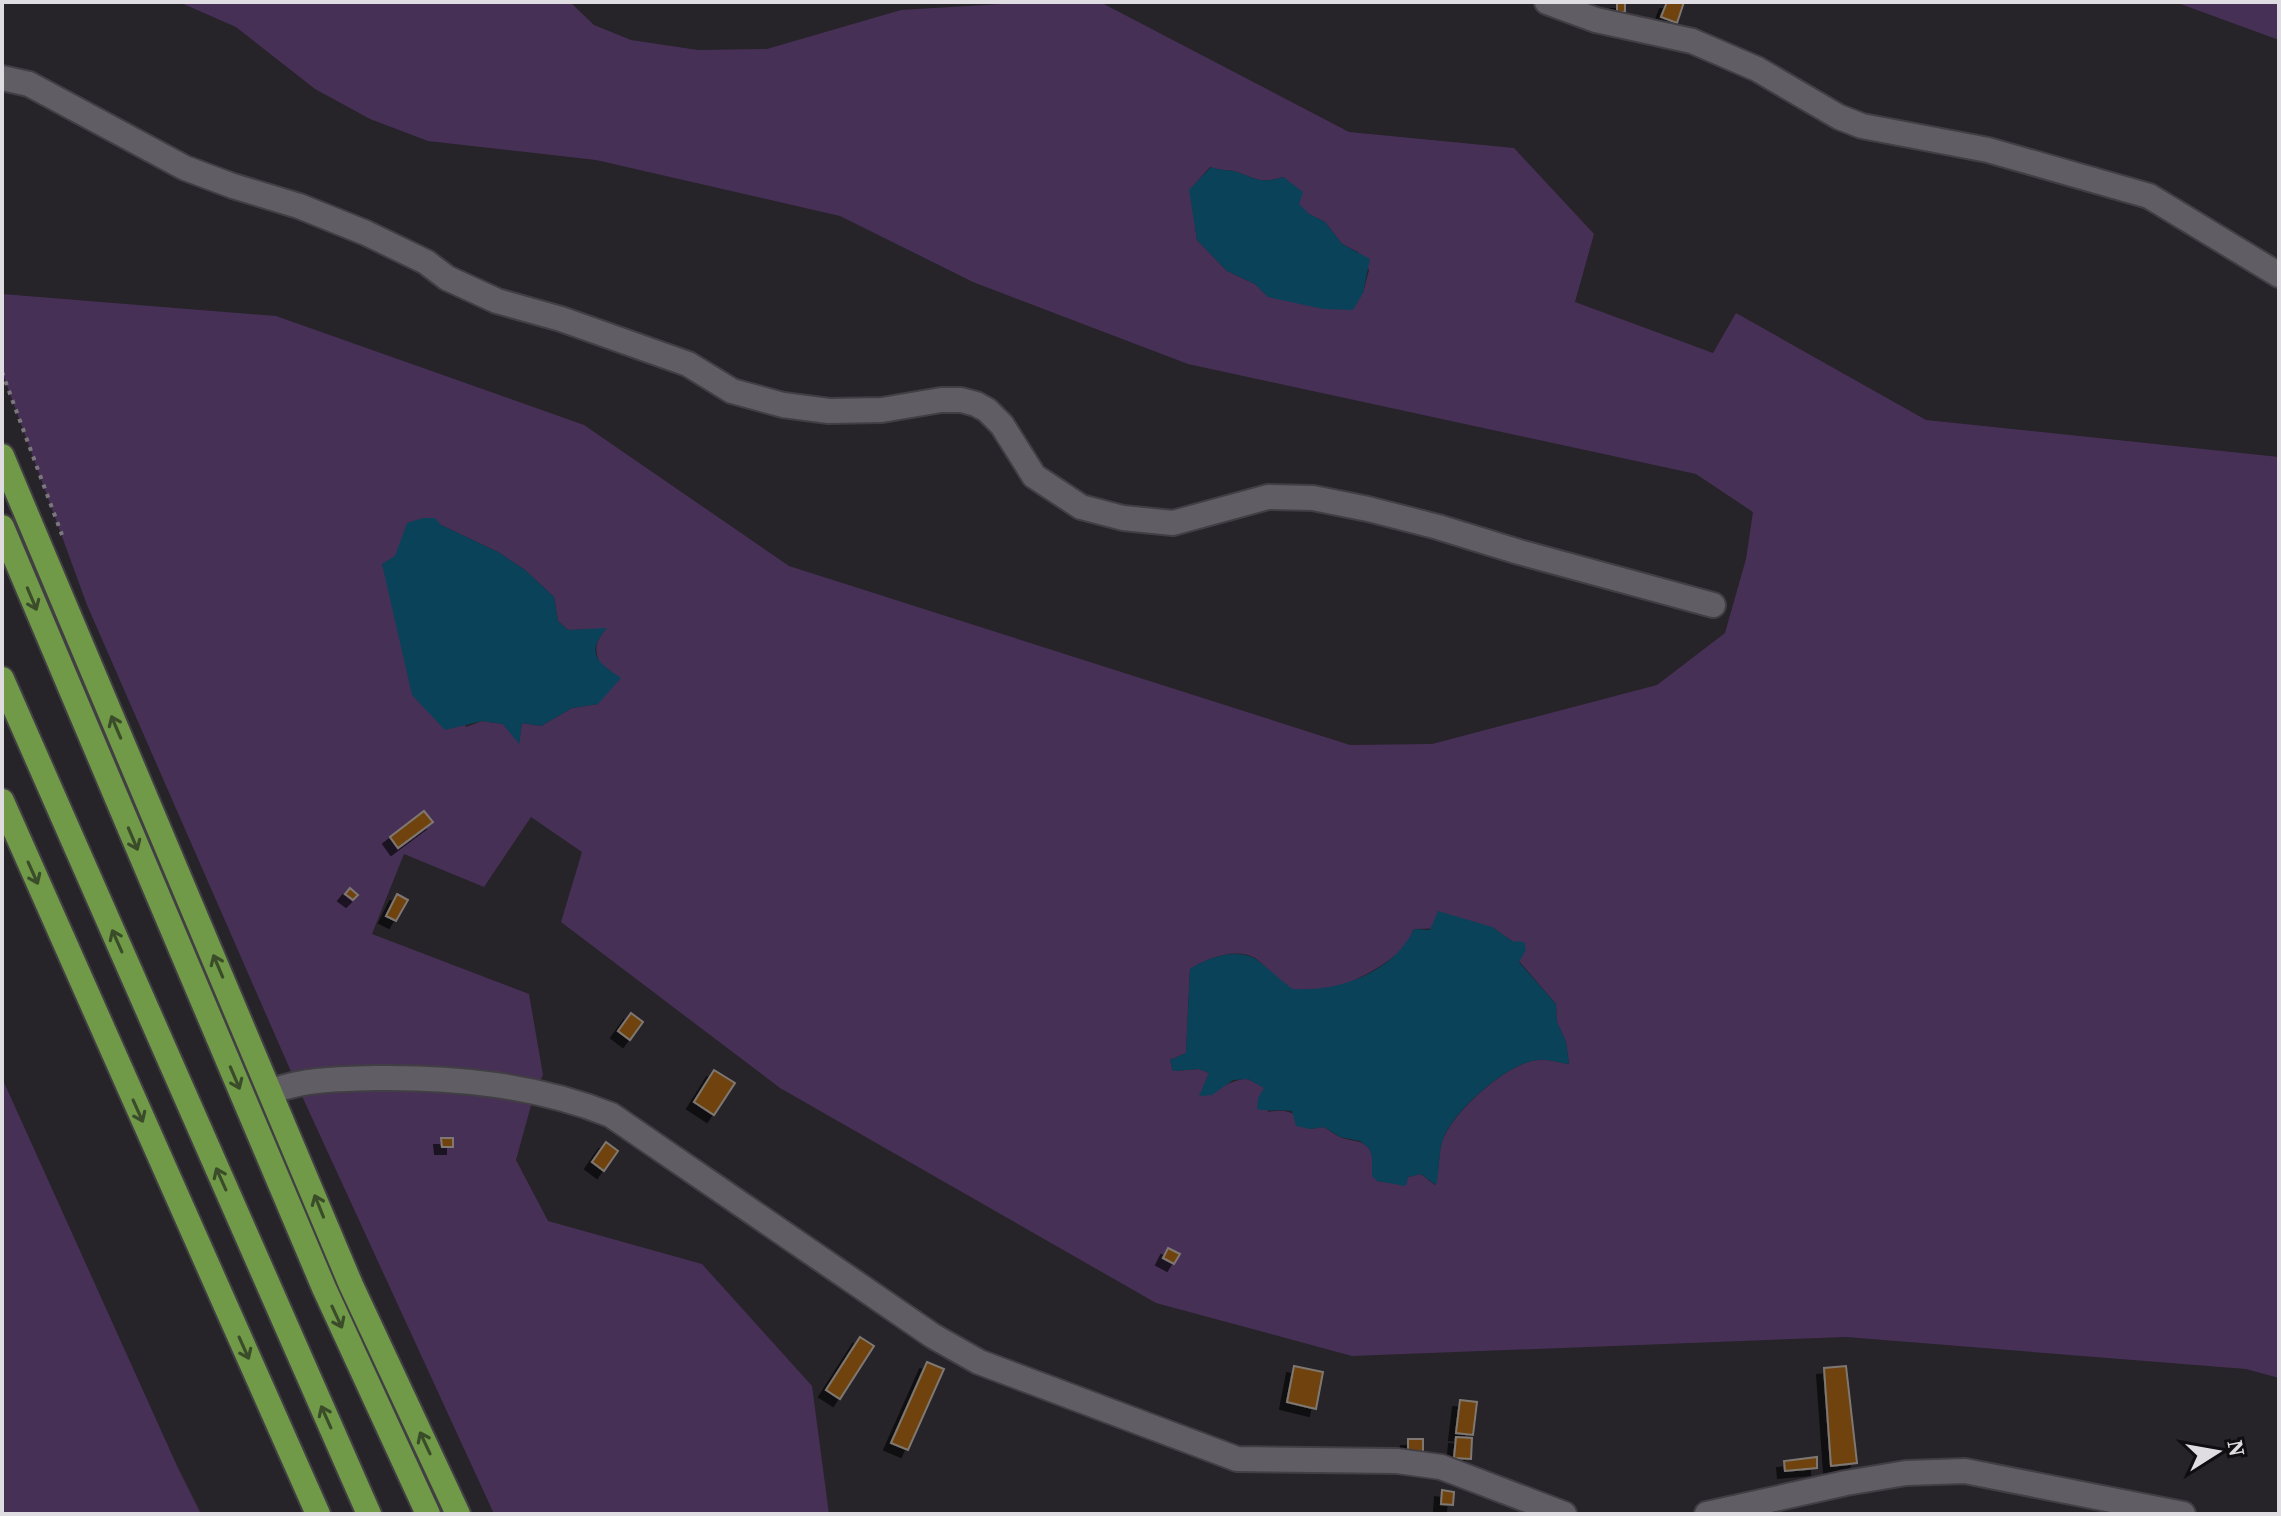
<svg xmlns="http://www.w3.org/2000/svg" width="2281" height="1516" font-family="'Source Serif 4',serif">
<defs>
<filter id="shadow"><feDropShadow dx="-7" dy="7" stdDeviation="0" flood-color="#0009"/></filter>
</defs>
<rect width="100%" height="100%" fill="#262329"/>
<path fill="#473056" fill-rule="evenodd" d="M 179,2 L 570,2 L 594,25 L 631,40 L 698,50 L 767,49 L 901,10 L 1037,2 L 1100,2 L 1349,132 L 1514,148 L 1594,234 L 1575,302 L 1713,353 L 1736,313 L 1926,420 L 2279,457 L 2279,1378 L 2246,1369 L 1846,1337 L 1352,1356 L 1156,1303 L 780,1088 L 561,922 L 582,852 L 531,817 L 484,887 L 404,854 L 372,934 L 529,994 L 543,1075 L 535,1091 L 516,1160 L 548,1221 L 702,1264 L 812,1386 L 829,1514 L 494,1514 L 296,1083 L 87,605 L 2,372 L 2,294 L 276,316 L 584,425 L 789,566 L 1350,745 L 1432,744 L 1657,685 L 1725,633 L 1746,559 L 1753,512 L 1696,474 L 1188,364 L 973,282 L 840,216 L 596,160 L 428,141 L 370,119 L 315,89 L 236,27 ZM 1210,167 C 1220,171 1228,169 1237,172 C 1257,179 1261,184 1283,177 L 1302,192 L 1298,204 L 1309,214 L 1325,222 L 1342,244 L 1358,252 L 1369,270 L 1363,293 L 1268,297 L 1255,284 L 1227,271 L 1197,240 L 1190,190 ZM 441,525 L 498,552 L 525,570 L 554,597 L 558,621 L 568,630 L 606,629 C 595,642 594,648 600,664 L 611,671 L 598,704 L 572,708 L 541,726 L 522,723 L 519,743 L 503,724 L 482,721 L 466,727 L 382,565 ZM 1492,927 L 1512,941 L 1519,961 L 1556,1004 L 1557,1022 L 1566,1042 L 1569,1064 C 1560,1063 1548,1059 1538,1060 C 1508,1062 1451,1113 1442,1142 C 1438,1156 1440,1170 1435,1185 L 1421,1174 L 1408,1177 L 1405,1185 L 1377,1181 C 1373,1171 1373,1155 1370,1150 C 1363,1139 1351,1142 1340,1137 C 1335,1135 1329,1130 1324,1127 L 1310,1129 C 1296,1114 1290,1108 1268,1112 L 1265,1088 C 1258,1085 1252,1080 1246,1079 C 1237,1078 1212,1092 1200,1095 L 1209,1073 L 1199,1069 L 1173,1071 L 1170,1060 L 1186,1053 L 1190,969 C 1207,959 1235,947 1255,958 C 1268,967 1278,984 1293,990 C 1325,1000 1385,969 1405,946 C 1409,942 1411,934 1414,929 Z
M 2175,2 L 2279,2 L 2279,40 Z
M 2,1078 L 178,1468 L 201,1514 L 2,1514 Z"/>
<path fill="#0a425a" d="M 1211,167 C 1220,171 1228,169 1237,172 C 1257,179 1261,184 1283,177 L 1303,192 L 1299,204 L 1309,214 L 1325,222 L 1342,244 L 1370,259 L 1363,293 L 1353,310 L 1323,309 L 1268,297 L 1255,284 L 1227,271 L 1197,240 L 1189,190 Z
M 423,518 L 435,518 L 441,525 L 498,552 L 525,570 L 554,597 L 558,621 L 568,630 L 607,628 C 585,653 597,662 621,678 L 598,704 L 572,708 L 541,726 L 522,723 L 519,744 L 503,724 L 482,721 L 445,730 L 412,695 L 382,564 L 395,556 L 407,523 Z
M 1438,911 L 1492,927 L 1512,941 L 1524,942 L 1526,950 L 1519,962 L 1556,1004 L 1557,1022 L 1566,1042 L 1569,1064 C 1560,1063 1548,1059 1538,1060 C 1508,1062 1450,1113 1442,1142 C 1438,1156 1440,1171 1436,1185 L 1421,1174 L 1408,1177 L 1406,1186 L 1377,1181 L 1372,1176 L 1372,1157 L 1369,1148 L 1360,1141 L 1340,1137 L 1324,1127 L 1310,1129 L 1296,1126 L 1292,1111 C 1280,1109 1269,1112 1257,1109 L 1258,1098 L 1264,1088 L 1248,1079 L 1233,1080 L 1212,1095 L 1199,1096 L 1209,1073 L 1199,1069 L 1173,1071 L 1170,1060 L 1186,1053 L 1190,969 C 1207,958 1232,949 1252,957 C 1262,962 1282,982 1293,989 C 1339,992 1393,973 1414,929 L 1430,930 Z"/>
<path fill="#6f4209" stroke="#7f7872" stroke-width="2" filter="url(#shadow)" d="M 1617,2 L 1625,2 L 1625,12 L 1617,12 Z
M 1667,2 L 1684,2 L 1677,23 L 1661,17 Z
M 424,811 L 433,822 L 398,848 L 390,837 Z
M 350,888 L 358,895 L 353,900 L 345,894 Z
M 397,894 L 408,900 L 396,921 L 386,916 Z
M 631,1013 L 643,1022 L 630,1040 L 618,1031 Z
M 714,1070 L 735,1083 L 714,1115 L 694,1102 Z
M 441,1138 L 453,1138 L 453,1147 L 442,1147 Z
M 606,1142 L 618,1151 L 604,1171 L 592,1162 Z
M 1168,1248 L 1180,1254 L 1174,1264 L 1163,1258 Z
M 860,1337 L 874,1346 L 840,1399 L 826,1390 Z
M 927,1362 L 944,1369 L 908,1450 L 891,1443 Z
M 1294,1366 L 1323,1372 L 1316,1409 L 1287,1402 Z
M 1846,1366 L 1857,1463 L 1831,1466 L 1824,1368 Z
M 1460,1400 L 1477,1402 L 1473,1435 L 1456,1433 Z
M 1456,1437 L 1472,1438 L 1471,1459 L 1454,1458 Z
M 1408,1439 L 1423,1439 L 1423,1454 L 1408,1454 Z
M 1817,1457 L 1817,1468 L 1785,1471 L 1784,1461 Z
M 1442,1490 L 1454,1492 L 1453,1505 L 1441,1504 Z"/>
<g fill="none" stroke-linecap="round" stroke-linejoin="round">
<g stroke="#413e44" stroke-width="28">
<path id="minor" d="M 1547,2 L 1596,20 L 1692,41 L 1757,69 L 1839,117 L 1862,126 L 1988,150 L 2149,196 L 2279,275
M 2,78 L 29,84 L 185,168 L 233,186 L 299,206 L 366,233 L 426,262 L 447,278 L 497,301 L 561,319 L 688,364 L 732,391 L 783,405 L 829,411 L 882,410 L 941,400 L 961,400 L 976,404 L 987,410 L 1002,425 L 1034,476 L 1081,507 L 1123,518 L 1173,523 L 1268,497 L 1313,498 L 1368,509 L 1438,527 L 1519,552 L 1713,605
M 272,1091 C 306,1079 339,1079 375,1078 C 456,1077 535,1085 611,1115 L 933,1336 L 979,1362 L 1237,1459 L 1397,1461 L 1441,1467 L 1564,1514
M 1707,1514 L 1846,1483 L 1906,1473 L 1965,1471 L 2183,1514"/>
</g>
<g stroke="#413e44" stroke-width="28">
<path id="highway" d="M 2,456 L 351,1285 L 458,1514
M 2,527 L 324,1288 L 428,1514
M 2,679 L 369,1514
M 2,801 L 318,1514"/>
</g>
<path stroke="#7b787d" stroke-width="4" stroke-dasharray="4 6" stroke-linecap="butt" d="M 2,372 L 62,535"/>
<use href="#minor" stroke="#615d64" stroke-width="24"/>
<use href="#highway" stroke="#709a47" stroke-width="24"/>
</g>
<defs><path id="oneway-shaft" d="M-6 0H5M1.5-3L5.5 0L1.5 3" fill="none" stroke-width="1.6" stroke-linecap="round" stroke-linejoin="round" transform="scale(2)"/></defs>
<g stroke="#3a4c29">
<use href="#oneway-shaft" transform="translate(32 599) rotate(67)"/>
<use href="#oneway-shaft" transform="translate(116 727) rotate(-113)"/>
<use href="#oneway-shaft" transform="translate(133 839) rotate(67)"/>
<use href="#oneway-shaft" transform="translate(33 873) rotate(66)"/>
<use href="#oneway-shaft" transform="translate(117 941) rotate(-114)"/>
<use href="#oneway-shaft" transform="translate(218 966) rotate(-113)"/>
<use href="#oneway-shaft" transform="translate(235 1078) rotate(67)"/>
<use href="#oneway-shaft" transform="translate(138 1111) rotate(66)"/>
<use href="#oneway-shaft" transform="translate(221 1179) rotate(-114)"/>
<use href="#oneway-shaft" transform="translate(319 1206) rotate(-112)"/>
<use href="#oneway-shaft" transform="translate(337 1317) rotate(65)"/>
<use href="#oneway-shaft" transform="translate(244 1348) rotate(66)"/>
<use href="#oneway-shaft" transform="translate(326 1417) rotate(-114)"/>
<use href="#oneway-shaft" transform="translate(425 1443) rotate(-115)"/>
</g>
<rect width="2281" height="1516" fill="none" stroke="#e0dde2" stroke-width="8"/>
<g transform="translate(2217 1452) rotate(79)" stroke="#0e0d10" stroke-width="6" paint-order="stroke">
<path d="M0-6L14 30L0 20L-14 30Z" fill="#e0dde2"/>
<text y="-12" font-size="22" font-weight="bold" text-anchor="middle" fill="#e0dde2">N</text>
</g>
</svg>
